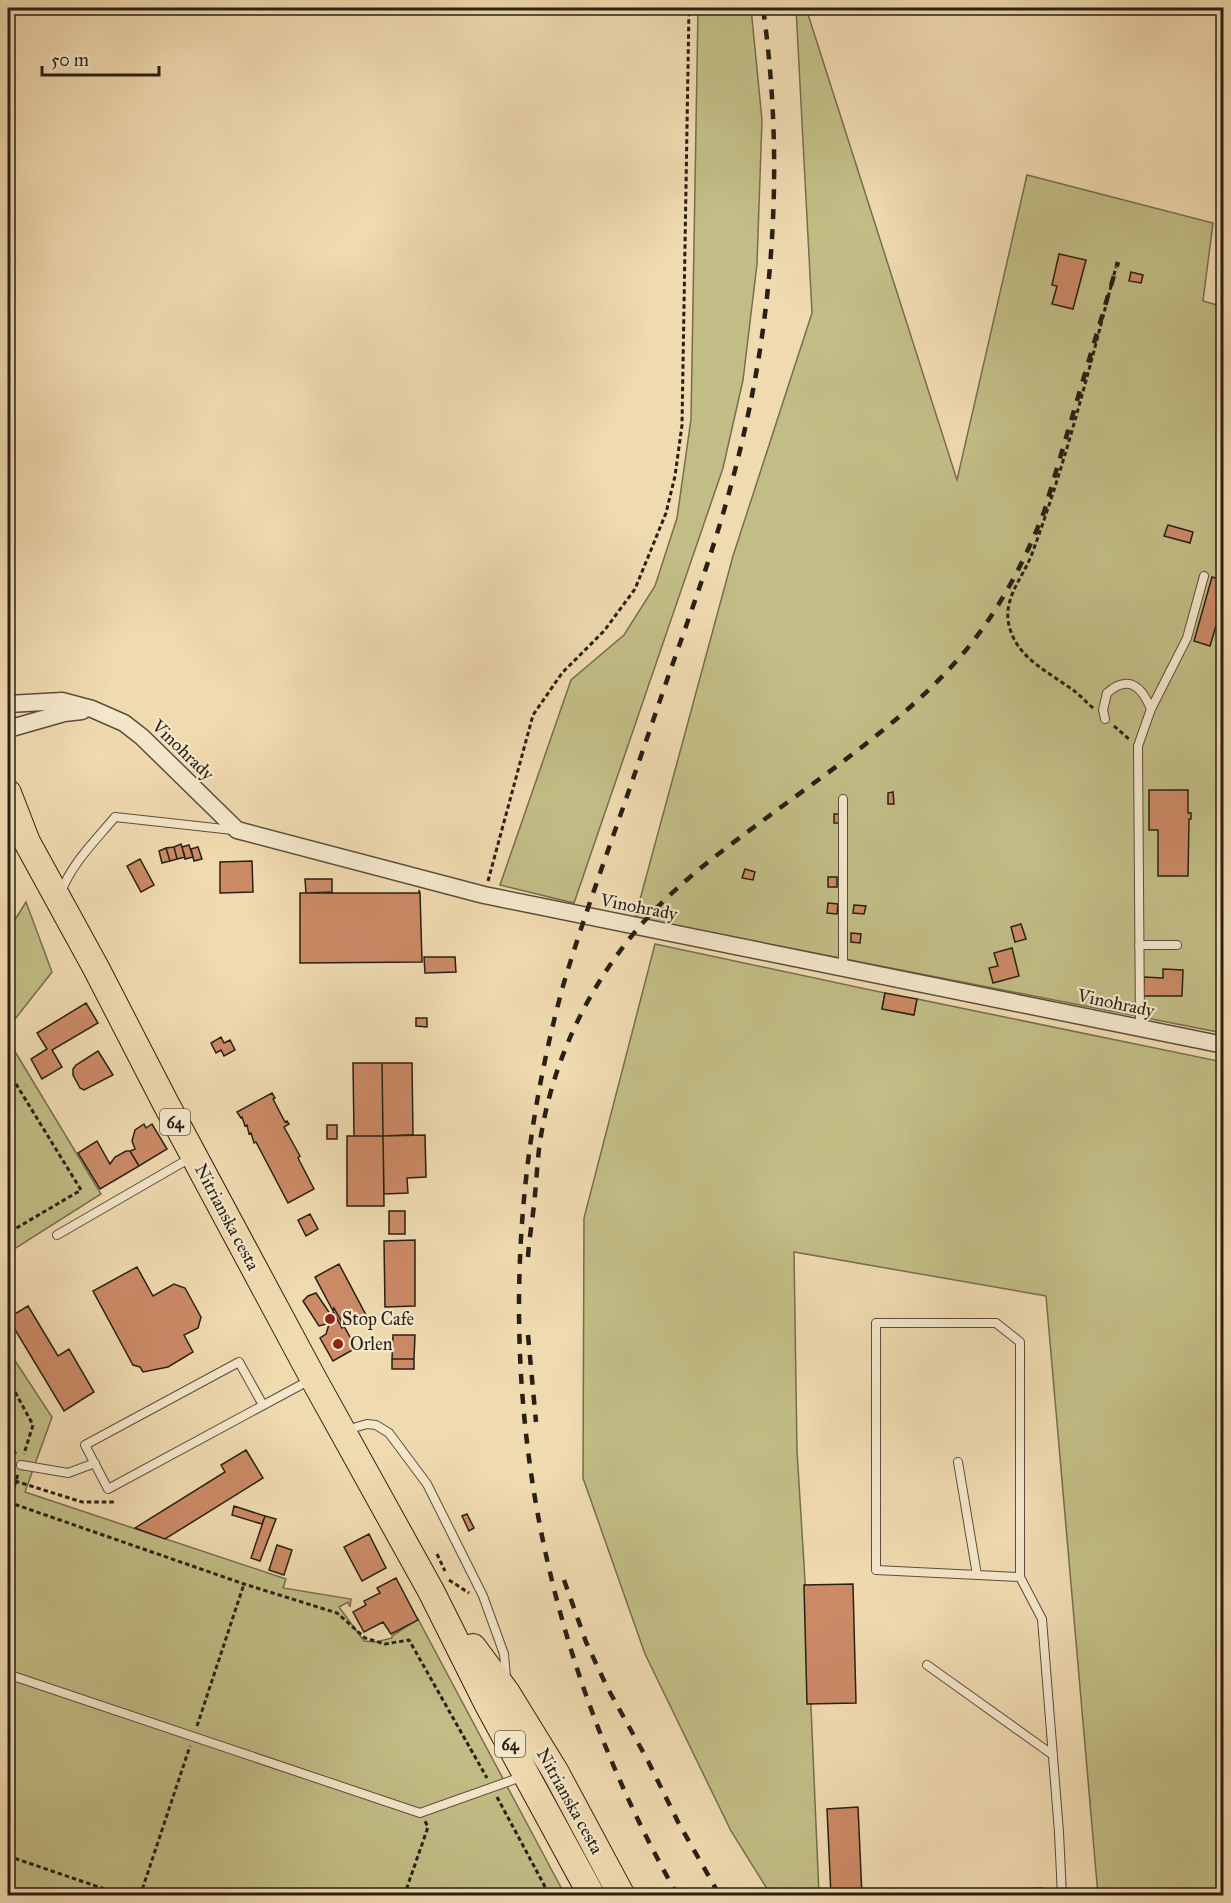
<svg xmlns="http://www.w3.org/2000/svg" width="1231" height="1903" font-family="'IM FELL Great Primer',serif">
<rect width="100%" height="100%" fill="#f0dab0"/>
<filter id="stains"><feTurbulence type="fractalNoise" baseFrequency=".00333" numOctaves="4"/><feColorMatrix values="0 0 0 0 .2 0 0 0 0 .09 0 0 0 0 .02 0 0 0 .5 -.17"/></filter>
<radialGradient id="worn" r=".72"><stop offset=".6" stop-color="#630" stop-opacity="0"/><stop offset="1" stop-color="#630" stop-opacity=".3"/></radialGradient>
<path fill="#c2bd86" stroke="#756e4e" stroke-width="1.5" d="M 698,8 L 751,8 L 762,120 L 757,264 L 743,380 L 723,468 L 574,903 L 500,885 L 571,680 L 624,635 L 655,586 L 677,518 L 691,419 Z
M 796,8 L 806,8 L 957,480 L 1027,175 L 1213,223 L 1203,301 L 1224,307 L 1223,1033 L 635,918 L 733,556 L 812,313 Z
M 26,902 L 52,972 L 8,1028 L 8,931 Z
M 655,944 L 885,993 L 882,1009 L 913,1015 L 917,999 L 1223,1062 L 1223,1895 L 1098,1895 L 1046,1296 L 794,1252 L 797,1451 L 807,1613 L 819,1895 L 771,1895 L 731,1831 L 645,1654 L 583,1478 L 584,1218 Z
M 8,1040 L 101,1194 L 8,1253 Z
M 8,1350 L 52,1417 L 25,1492 L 286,1579 L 283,1588 L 351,1599 L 350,1607 L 348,1602 L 339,1607 L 364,1641 L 376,1642 L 392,1638 L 392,1636 L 418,1619 L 565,1895 L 8,1895 Z"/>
<path fill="#cc8a67" stroke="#282015" stroke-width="1.5" d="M 1059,254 L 1086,260 L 1073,309 L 1052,304 L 1057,286 L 1052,285 Z
M 1131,272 L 1143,275 L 1141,283 L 1129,281 Z
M 1168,525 L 1193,532 L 1190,543 L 1164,536 Z
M 1212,577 L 1223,580 L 1217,600 L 1223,602 L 1210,646 L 1194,641 Z
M 1149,790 L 1188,790 L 1188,813 L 1191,813 L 1191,819 L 1189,819 L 1188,876 L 1158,876 L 1158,830 L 1149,830 Z
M 893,792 L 894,804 L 888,804 L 888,793 Z
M 834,814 L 839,814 L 839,823 L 834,823 Z
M 181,844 L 185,857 L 177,859 L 174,847 Z
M 189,845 L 193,857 L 185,859 L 182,847 Z
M 174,847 L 177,859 L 170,861 L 166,848 Z
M 198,847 L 202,859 L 194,861 L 191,849 Z
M 166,848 L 170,861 L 162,863 L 159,851 Z
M 140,859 L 154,885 L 141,892 L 127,866 Z
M 252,861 L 253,892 L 220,893 L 220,862 Z
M 745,869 L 755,872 L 753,880 L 742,878 Z
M 828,877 L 837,877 L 837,887 L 828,887 Z
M 305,879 L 332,879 L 332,892 L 306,893 Z
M 419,890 L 420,893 L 422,962 L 300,963 L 300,893 L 419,893 Z
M 828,903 L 838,904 L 837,914 L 827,913 Z
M 854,905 L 866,906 L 864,914 L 853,913 Z
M 1021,924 L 1026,939 L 1015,942 L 1011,927 Z
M 851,933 L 861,934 L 860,943 L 851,942 Z
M 1012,948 L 1019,976 L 993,983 L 989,968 L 998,966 L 994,953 Z
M 424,957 L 455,957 L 456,972 L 425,973 Z
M 1163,969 L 1183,970 L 1182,996 L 1143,996 L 1144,977 L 1163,978 Z
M 885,993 L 917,999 L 914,1015 L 882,1009 Z
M 86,1003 L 98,1023 L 52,1050 L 62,1067 L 42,1079 L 31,1059 L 47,1049 L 37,1033 Z
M 416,1018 L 427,1018 L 427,1027 L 416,1026 Z
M 221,1037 L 224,1043 L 230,1040 L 235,1050 L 224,1056 L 221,1050 L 216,1053 L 211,1043 Z
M 98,1051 L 113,1075 L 84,1090 L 80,1088 L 73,1075 L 73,1069 L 76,1065 Z
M 353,1063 L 382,1063 L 383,1136 L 354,1136 Z
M 382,1063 L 412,1063 L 413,1135 L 383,1136 Z
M 272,1093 L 275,1098 L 273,1099 L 285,1122 L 287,1121 L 289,1124 L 284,1127 L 300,1156 L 298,1158 L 314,1189 L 288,1203 L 256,1142 L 254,1143 L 251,1133 L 249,1134 L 247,1125 L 245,1126 L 242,1117 L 241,1118 L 237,1112 Z
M 144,1124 L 146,1128 L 152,1124 L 167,1149 L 139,1166 L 130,1151 L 135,1149 L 132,1141 L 135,1130 Z
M 327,1125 L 337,1125 L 337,1139 L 327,1139 Z
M 425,1135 L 426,1177 L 407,1178 L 408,1193 L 384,1194 L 383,1136 Z
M 347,1136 L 383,1136 L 384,1206 L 347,1206 Z
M 97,1141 L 110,1164 L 115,1157 L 126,1151 L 130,1151 L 139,1166 L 100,1189 L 78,1153 Z
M 389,1211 L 405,1211 L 405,1234 L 389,1234 Z
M 310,1214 L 318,1229 L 306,1236 L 298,1220 Z
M 415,1240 L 415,1306 L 385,1307 L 384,1241 Z
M 339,1264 L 366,1315 L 342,1328 L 315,1277 Z
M 137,1267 L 153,1296 L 174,1284 L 185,1288 L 201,1317 L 198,1328 L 184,1335 L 193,1352 L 168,1367 L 143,1372 L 140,1367 L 133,1365 L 93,1291 Z
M 316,1293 L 333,1318 L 326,1324 L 319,1326 L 303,1301 L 308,1296 Z
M 28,1306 L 58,1356 L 69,1349 L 94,1392 L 64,1411 L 8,1318 Z
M 334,1308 L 356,1348 L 333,1361 L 320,1338 L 326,1334 Z
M 393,1335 L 415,1335 L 414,1359 L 392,1359 Z
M 392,1359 L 414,1359 L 414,1369 L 392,1369 Z
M 246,1450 L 263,1478 L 165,1539 L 135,1528 L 225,1472 L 221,1465 Z
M 234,1506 L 265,1516 L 262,1524 L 232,1515 Z
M 467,1514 L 474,1528 L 469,1531 L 462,1516 Z
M 265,1516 L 276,1519 L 260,1561 L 251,1558 Z
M 369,1534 L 386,1568 L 362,1581 L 344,1547 Z
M 277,1545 L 292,1550 L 284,1575 L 269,1570 Z
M 396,1578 L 418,1620 L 391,1634 L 383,1622 L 364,1632 L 353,1612 L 366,1605 L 364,1601 L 380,1593 L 377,1588 Z
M 853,1584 L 856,1703 L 807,1704 L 804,1585 Z
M 858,1807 L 862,1896 L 831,1896 L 827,1809 Z
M 1042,1888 L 1042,1896 L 956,1896 L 955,1892 Z"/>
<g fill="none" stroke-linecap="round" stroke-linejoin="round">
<g stroke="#5a4e3c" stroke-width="10">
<path id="service" d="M 1105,719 L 1103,710 L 1107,693 C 1129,674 1142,687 1151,709
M 843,799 L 843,967
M 61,892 C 72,863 95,841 115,817 L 233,830
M 1139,945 L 1177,945
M 1140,1028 L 1138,746 L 1151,709 L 1187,638 L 1204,576
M 57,1235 L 192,1157
M 263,1405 L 239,1362 L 85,1445 L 108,1489 L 310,1380
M 346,1430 L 367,1424 L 376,1425 L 389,1433 L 427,1484 L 483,1596 L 504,1654 L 506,1678
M 958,1462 L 977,1575
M 21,1465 L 68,1473 L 95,1463
M 1020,1577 L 876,1570 L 876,1323 L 996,1323 L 1020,1342 L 1020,1577 L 1042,1619 L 1059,1832 L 1062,1896
M 927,1665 L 1053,1755
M 13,1676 L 420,1813 L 524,1776"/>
</g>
<g stroke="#5a4e3c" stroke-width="19">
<path id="minor" d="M 8,704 L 62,701 L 92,709 L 124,723 L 142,737 L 237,830 L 484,895 L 1224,1045
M 8,729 L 64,713 L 82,711"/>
</g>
<g stroke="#282015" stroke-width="28">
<path id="primary" d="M 8,793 L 27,842 L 96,968 L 165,1102 L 313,1378 L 431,1591 L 487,1703 L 592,1896
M 473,1647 L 507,1693 L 555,1771 L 622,1896"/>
</g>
<path stroke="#282015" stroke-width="3" stroke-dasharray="4.5 3" stroke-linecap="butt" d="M 1093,708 C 1086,702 1080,695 1073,690 C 1050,673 1021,660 1011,632 C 999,600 1024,578 1033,551 C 1067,459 1091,362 1116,267
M 1114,726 L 1129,739
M 488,881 L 533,715 L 562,673 L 604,631 L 635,589 L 666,513 L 675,476 L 682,425 L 689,8
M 8,1071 L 81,1190 L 8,1233
M 8,1379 L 33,1425 L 24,1454
M 8,1445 L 16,1454
M 15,1481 L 82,1502 L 114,1502
M 8,1502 L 244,1584 L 337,1613 L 365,1638 L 385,1644 L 409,1640 L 487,1778
M 8,1508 L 18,1474
M 437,1554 L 445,1571
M 449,1580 L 469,1593
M 197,1726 L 244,1584
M 497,1797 L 550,1896
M 8,1856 L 125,1896
M 140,1896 L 190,1746
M 404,1896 L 428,1827 L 425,1821"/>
<use href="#service" stroke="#f5e7cc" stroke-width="8"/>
<use href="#minor" stroke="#f5e7cc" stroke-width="16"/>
<use href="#primary" stroke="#f0dab0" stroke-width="26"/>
<path stroke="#282015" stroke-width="4.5" stroke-dasharray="10 10" stroke-linecap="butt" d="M 528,1257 C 529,1240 532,1223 534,1205 C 536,1186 537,1167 539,1149 C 549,1072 582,998 630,938 C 669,889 719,853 769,816 C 831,770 900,723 952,666 C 993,622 1022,568 1044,512 L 1118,262
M 528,1335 L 536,1422
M 564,1580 L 586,1642 L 607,1687 L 648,1761 L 678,1822 L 720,1896
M 678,1896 C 518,1614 477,1299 563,986 C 576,942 591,899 606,856 C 627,797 647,738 667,680 C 691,612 716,544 734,474 C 774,322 785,164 763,8"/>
</g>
<g fill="#8f2418" stroke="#f5e7cc" stroke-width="2">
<circle cx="330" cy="1319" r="6"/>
<circle cx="338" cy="1344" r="6"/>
</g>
<g text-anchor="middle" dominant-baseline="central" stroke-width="4.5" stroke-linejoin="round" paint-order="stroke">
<g fill="#f5e7cc" stroke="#665c4c" stroke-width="1.5">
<rect x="160" y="1109" width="30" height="26" rx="4.5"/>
<rect x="495" y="1731" width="30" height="26" rx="4.5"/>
</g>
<g font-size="16" font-weight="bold" fill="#282015">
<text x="175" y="1122">64</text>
<text x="510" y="1744">64</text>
</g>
<g font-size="18" fill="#282015" stroke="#f5e7cc">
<text transform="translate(183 750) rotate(44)">Vinohrady</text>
<text transform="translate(639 907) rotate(11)">Vinohrady</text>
<text transform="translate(1116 1003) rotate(12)">Vinohrady</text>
<text transform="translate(227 1217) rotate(62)">Nitrianska cesta</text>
<text transform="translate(570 1801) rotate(61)">Nitrianska cesta</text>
</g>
<g font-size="18" fill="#282015" stroke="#f5e7cc" text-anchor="start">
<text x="342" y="1319">Stop Cafe</text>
<text x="350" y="1344">Orlen</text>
</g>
</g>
<rect width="1231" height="1903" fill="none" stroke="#f0dab0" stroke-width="30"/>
<rect x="9" y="9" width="1213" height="1885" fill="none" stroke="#282015" stroke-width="3"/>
<rect x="15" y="15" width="1201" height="1873" fill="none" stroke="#282015" stroke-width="1.5"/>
<path d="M42 66v9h117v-9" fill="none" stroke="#282015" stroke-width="3"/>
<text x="51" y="66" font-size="18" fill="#282015" stroke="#f5e7cc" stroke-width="4.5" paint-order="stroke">50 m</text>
<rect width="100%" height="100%" filter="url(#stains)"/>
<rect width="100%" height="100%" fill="url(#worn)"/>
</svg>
